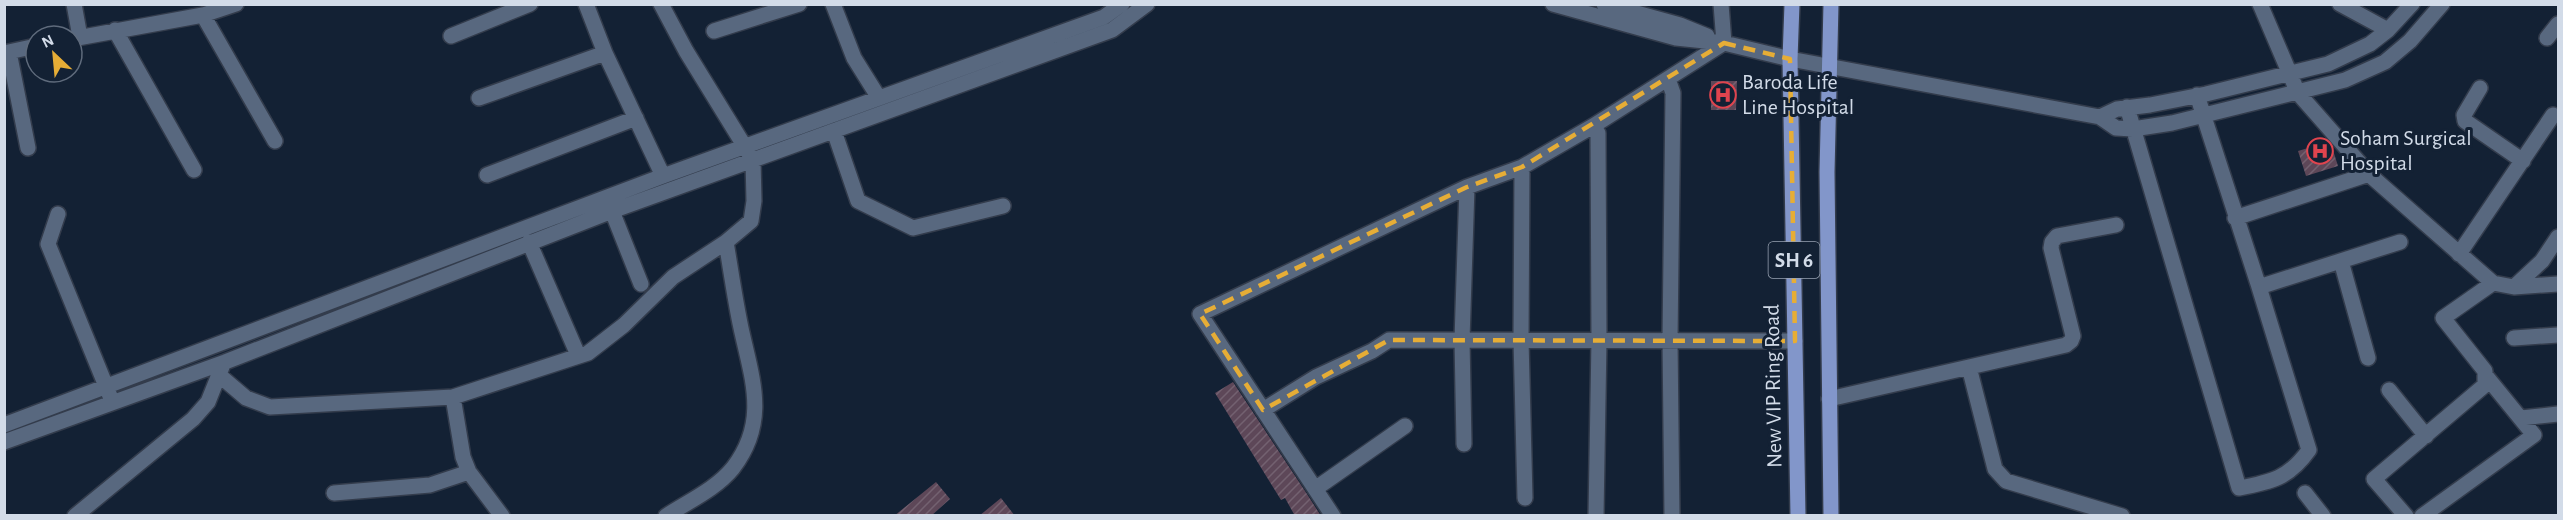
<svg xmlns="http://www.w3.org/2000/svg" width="2563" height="520" font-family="'Alegreya Sans',sans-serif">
<defs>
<pattern id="building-hatch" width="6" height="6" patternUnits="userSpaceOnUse" patternTransform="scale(1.5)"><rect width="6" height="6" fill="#5d4758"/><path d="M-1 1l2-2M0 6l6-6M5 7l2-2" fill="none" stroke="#736170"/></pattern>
</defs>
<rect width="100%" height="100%" fill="#132134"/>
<path fill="url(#building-hatch)" d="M 1711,81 L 1737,81 L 1736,110 L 1711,110 Z
M 2328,142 L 2332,147 L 2338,166 L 2306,176 L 2298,151 Z
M 1233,382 L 1307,494 L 1321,516 L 1295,516 L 1285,498 L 1281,500 L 1215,393 Z
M 936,482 L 950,499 L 931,516 L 894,516 Z
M 1001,498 L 1015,516 L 979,516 Z"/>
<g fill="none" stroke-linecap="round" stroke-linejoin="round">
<g stroke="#333c4c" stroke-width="18">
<path id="minor" d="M 74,4 L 80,37
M 586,4 L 605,53 L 663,176
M 833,4 L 854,58 L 879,98
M 1553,4 L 1676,38 L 1724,43 L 1790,59 L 2100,117 L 2116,128 L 2133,129 L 2172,123 L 2345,80 L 2385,62 L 2410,41 L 2442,4
M 1604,4 L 1680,25 L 1707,36
M 1721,4 L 1724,43
M 2260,4 L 2298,93 L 2371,176 L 2493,283 L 2514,287 L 2558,284
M 2340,4 L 2388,30
M 203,15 L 275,141
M 115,30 L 194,170
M 714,31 L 799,4
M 451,36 L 530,4
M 2547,38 L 2558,24
M 72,39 L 203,15 L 236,4
M 9,52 L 28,148
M 4,53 L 36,46
M 1668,79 L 1673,93 L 1670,340 L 1672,516
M 2480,88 L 2464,115 L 2465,121 L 2523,161
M 2197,95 L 2259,287 L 2400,242
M 479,98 L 605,53
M 2127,107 L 2239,488 C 2272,482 2289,478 2309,450 L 2259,287
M 2100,117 L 2117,109 L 2150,105 L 2206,94 L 2328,64 L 2370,44 L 2388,30 L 2412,4
M 1593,126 L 1598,133 L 1599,340 L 1596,516
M 834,131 L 858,201 L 913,228 L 1003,206
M 1522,167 L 1521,340 L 1525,498
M 487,175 L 636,118
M 612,211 L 641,284
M 58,214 L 48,244 L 110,396
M 2235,218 L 2369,174
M 529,242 L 578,355
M 2459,254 L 2553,115
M 2341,261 L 2368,358
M 2514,287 L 2542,261 L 2558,237
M 2514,338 L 2558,335
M 1969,367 L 1995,469 L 2006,481 L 2122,516
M 219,375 L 246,398 L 270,407 L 453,397 L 588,353 L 624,325 L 673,277 L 726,242 L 751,221 L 754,201 L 753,160 L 686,51 L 661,4
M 2389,390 L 2426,436
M 453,397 L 463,457 L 469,472 L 502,516
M 1829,399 L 2066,345 L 2071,341 L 2073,336 L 2051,248 L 2052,242 L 2057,236 L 2116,225
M 1263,410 L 1316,377 L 1372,351 L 1389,340 L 1795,341
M 2521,418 L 2558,414
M 4,425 L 663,176 L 1104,17 L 1122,4
M 4,442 L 225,362 L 612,211 L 1112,30 L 1147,4
M 1464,444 L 1462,340 L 1467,187
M 1315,489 L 1405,426
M 334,493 L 430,485 L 469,472
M 2305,493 L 2323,516
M 75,516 L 193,419 L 208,402 L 222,367
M 666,516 C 689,501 716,489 733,468 C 769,421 752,379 741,328 C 735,300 731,271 726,242
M 1333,516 L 1200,314 L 1467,187 L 1522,167 L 1593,126 L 1724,43
M 2406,516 L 2374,479 L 2485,385 L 2485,371 L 2443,318 L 2493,283
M 2422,516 L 2534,435 L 2486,376"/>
</g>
<g stroke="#333c4c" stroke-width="18">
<path id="major" d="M 1792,4 L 1790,59 L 1798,516
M 1831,516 L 1827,172 L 1831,4"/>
</g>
<use href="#minor" stroke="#58687f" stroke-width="15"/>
<use href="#major" stroke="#8296ca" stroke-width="15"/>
</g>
<path fill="none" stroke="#e6ad36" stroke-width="4.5" stroke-dasharray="12 8" stroke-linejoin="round" d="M 1724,43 L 1790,59 L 1795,341 L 1389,340 L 1263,410 L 1200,314 L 1467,187 L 1522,167 Z"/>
<defs>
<g id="hospital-ring" transform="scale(1.35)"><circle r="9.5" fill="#132134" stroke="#e0444e" stroke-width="1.5"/><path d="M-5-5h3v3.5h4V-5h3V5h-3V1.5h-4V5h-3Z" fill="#e0444e"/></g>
</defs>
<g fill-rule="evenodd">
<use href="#hospital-ring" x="1723" y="95"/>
<use href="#hospital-ring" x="2320" y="151"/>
</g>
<g text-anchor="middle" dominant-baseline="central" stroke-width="6" stroke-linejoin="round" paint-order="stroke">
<rect fill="#132134" stroke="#99a3b2" stroke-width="1.5" x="1768.5" y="242" width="51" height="36" rx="4.5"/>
<g font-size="21" font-weight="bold" fill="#d2dbe8">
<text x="1794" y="260">SH 6</text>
</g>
<g font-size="22" fill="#d2dbe8" stroke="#132134" text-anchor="start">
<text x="1742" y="82">Baroda Life<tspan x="1742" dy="25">Line Hospital</tspan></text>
<text x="2340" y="138">Soham Surgical<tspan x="2340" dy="25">Hospital</tspan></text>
</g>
<g font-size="22" fill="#d2dbe8" stroke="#132134">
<text transform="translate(1773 386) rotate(-91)">New VIP Ring Road</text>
</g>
</g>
<rect width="2563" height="520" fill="none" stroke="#d2dbe8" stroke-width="12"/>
<g transform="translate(54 54) rotate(334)"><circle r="28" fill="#132134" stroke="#5f6b7c" stroke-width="1.5"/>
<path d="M0-4.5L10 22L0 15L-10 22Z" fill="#e6ad36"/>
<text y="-9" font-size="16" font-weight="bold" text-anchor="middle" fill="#d2dbe8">N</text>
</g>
</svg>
